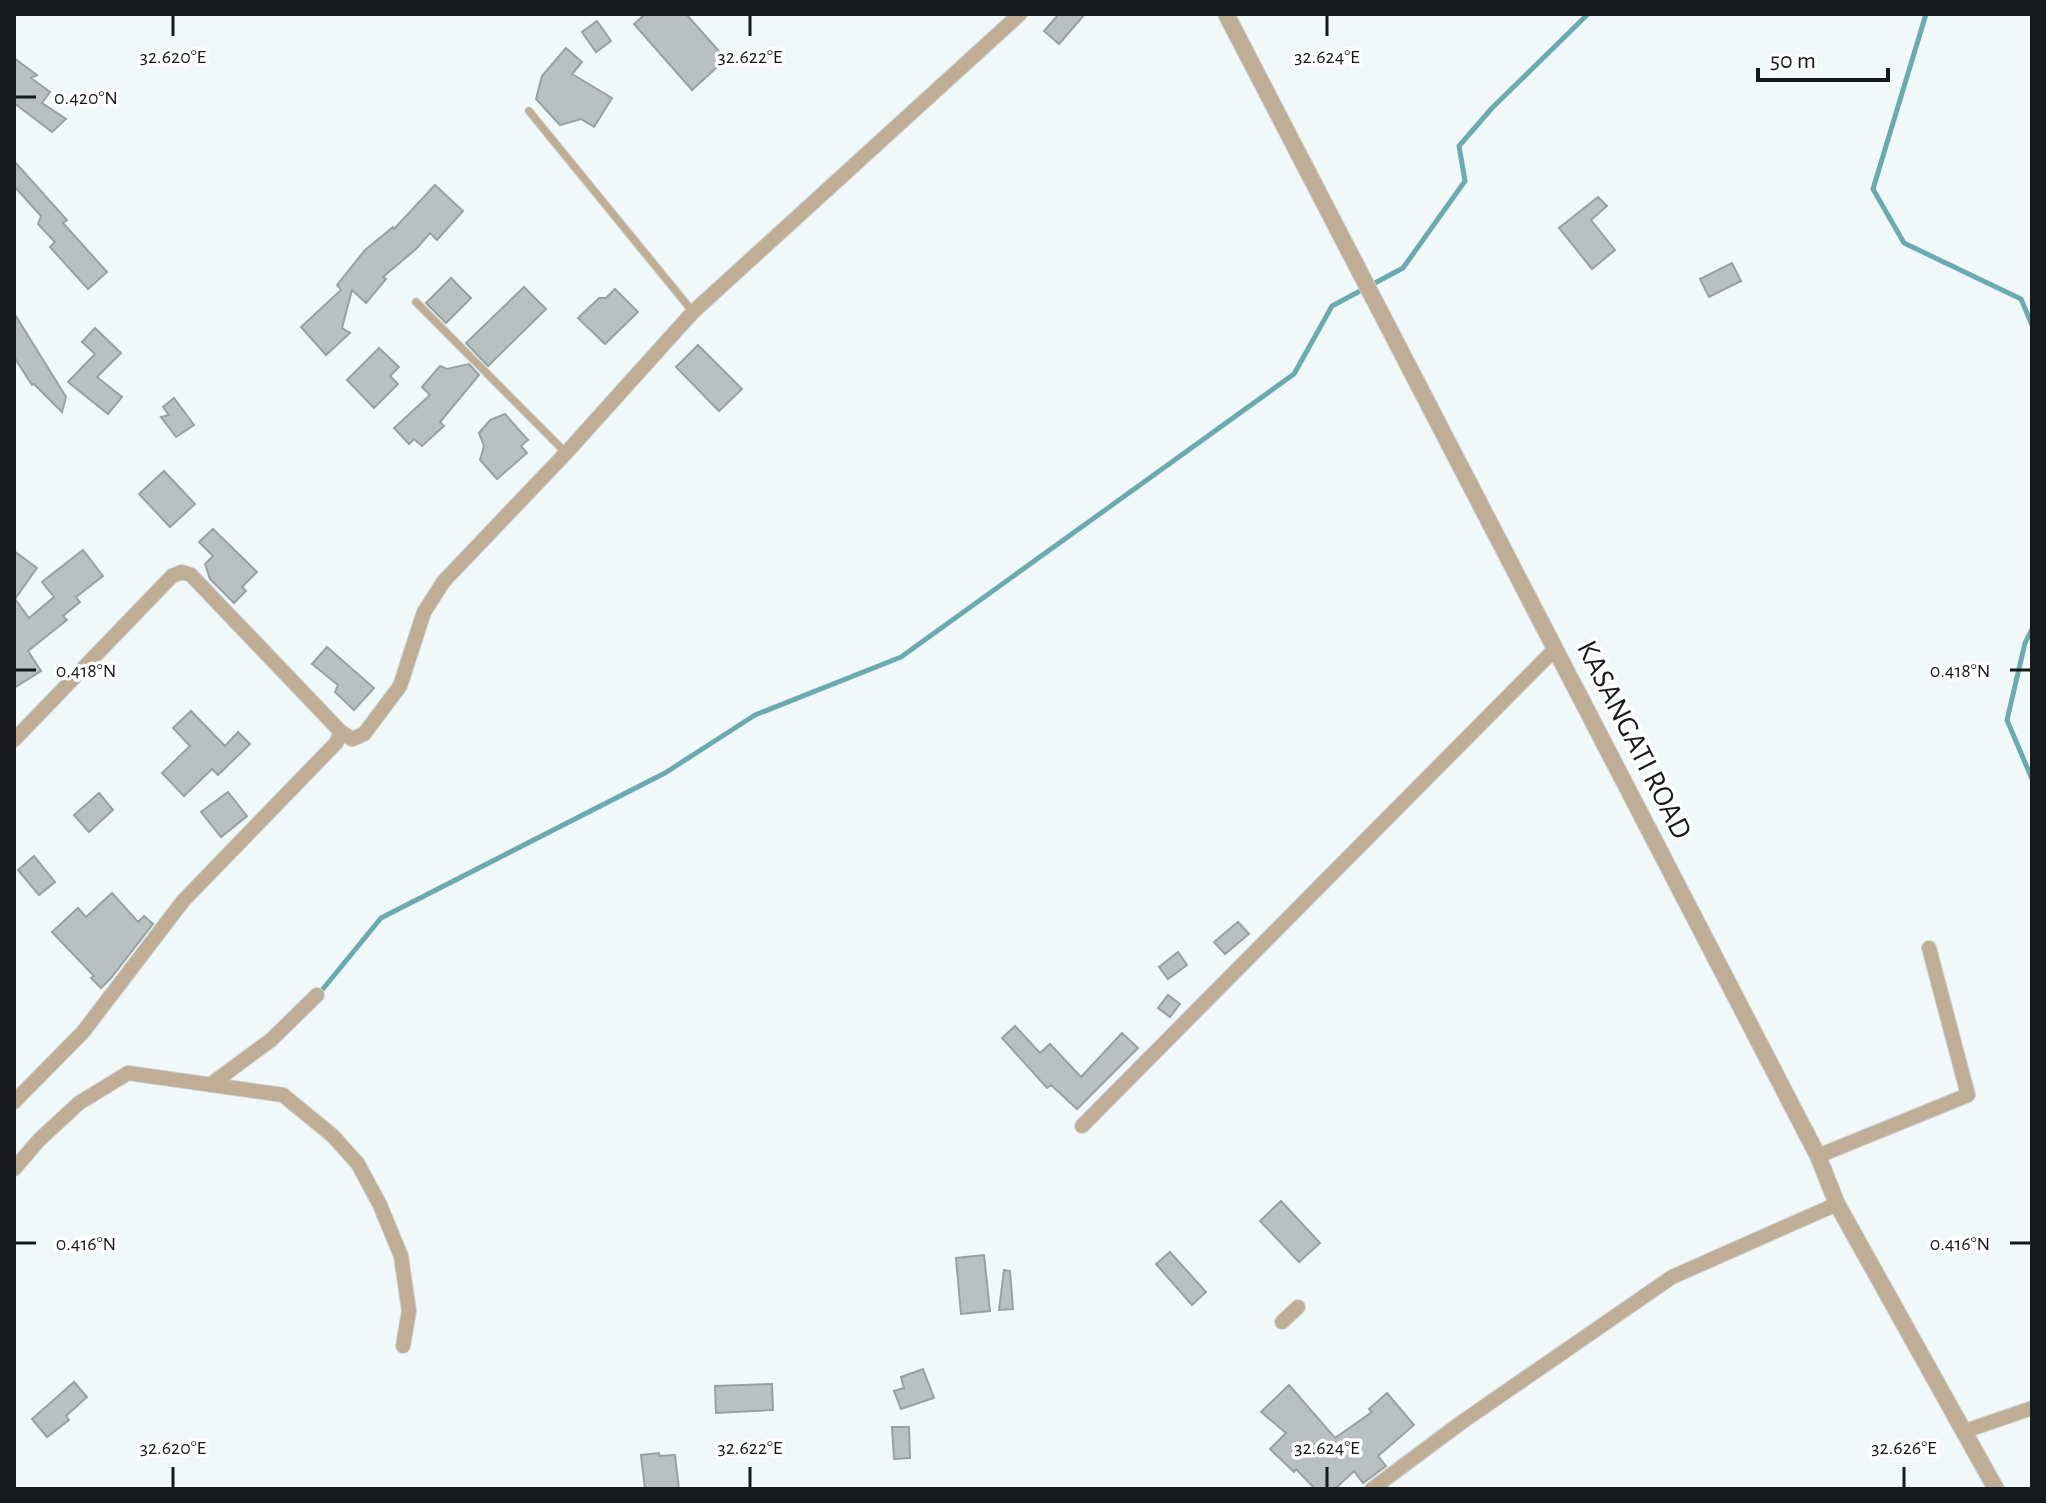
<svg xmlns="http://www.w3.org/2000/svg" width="2046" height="1503" font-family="'Alegreya Sans',sans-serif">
<rect width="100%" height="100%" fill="#f1f8f9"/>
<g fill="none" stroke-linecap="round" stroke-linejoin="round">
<path stroke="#6babaf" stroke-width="5" d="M 1926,14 L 1873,189 L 1904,243 L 2021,299 L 2032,325
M 2032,629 L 2025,643 L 2007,720 L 2032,779
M 318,995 L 381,918 L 665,773 L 755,715 L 901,657 L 1294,374 L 1332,306 L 1403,268 L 1465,181 L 1459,146 L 1492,108 L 1588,14"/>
</g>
<path fill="#b9c0c1" stroke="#99a0a0" stroke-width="2" d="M 645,14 L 686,14 L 726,59 L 692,90 L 634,24 Z
M 1059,14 L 1085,14 L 1059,44 L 1044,31 Z
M 597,21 L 611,41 L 596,52 L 582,32 Z
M 566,48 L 582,62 L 572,74 L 612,98 L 594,127 L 581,119 L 560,125 L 536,99 L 542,76 Z
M 14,58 L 37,75 L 31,78 L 50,92 L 42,103 L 66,119 L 52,132 L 14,103 Z
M 14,161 L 67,220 L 63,223 L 107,272 L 88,289 L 50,247 L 55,242 L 38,224 L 41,216 L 14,186 Z
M 435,185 L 463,211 L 437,240 L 430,233 L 416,249 L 383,277 L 386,279 L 366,303 L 352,290 L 342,328 L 350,333 L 326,355 L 301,327 L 341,290 L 337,285 L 365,250 L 393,227 L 394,229 Z
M 1598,197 L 1607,206 L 1591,220 L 1615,250 L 1592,269 L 1559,228 Z
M 1732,263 L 1741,281 L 1709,297 L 1700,279 Z
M 451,278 L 471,298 L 446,323 L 426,303 Z
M 524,287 L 546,309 L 488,366 L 466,343 Z
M 615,289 L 638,312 L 605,344 L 578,318 L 599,298 L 606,298 Z
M 14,313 L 66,397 L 62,412 L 34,384 L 32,385 L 14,357 Z
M 95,328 L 121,353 L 97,377 L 122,397 L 108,414 L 68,382 L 95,354 L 82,342 Z
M 698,345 L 742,389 L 719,411 L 676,367 Z
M 379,348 L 399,367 L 390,376 L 398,384 L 374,408 L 347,380 Z
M 469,364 L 479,375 L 440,422 L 444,426 L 422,446 L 414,439 L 409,444 L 394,428 L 430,395 L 422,387 L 440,366 L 447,369 Z
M 174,398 L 194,425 L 176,437 L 161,417 L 169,415 L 163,407 Z
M 505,414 L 528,440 L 521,446 L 527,453 L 497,479 L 480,460 L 484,446 L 479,433 L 490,420 Z
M 164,471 L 195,504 L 170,527 L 139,494 Z
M 213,529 L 257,572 L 242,587 L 246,591 L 234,603 L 210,579 L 205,564 L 213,556 L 199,542 Z
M 83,550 L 103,576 L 76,597 L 80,602 L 63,616 L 67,620 L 28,651 L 41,671 L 14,688 L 14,551 L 37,568 L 15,599 L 29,618 L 54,597 L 42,582 Z
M 327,647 L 374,688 L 354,710 L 335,692 L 338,685 L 312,664 Z
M 191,711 L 225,746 L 238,732 L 250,744 L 218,775 L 212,769 L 184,796 L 162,773 L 190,746 L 173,728 Z
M 228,792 L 247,816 L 221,837 L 201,812 Z
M 99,793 L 113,810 L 89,832 L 74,815 Z
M 34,856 L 55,882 L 39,895 L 18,870 Z
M 112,893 L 138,922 L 144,916 L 153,924 L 111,978 L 101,988 L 91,978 L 94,976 L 52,932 L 78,908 L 86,917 Z
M 1238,922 L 1249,934 L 1225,954 L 1214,942 Z
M 1178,952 L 1187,965 L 1168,979 L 1159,967 Z
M 1168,995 L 1180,1004 L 1170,1017 L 1158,1008 Z
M 1015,1026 L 1040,1053 L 1050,1044 L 1081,1077 L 1122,1033 L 1138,1048 L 1077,1109 L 1051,1085 L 1047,1088 L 1002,1038 Z
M 1281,1201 L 1320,1243 L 1299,1262 L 1260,1221 Z
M 1170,1252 L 1206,1292 L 1192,1305 L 1156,1264 Z
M 984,1255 L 990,1311 L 961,1314 L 956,1258 Z
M 1004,1270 L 1010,1271 L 1013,1309 L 999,1310 Z
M 923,1369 L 934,1398 L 901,1409 L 894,1391 L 904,1388 L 901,1377 Z
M 74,1382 L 87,1397 L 66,1416 L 69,1420 L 47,1437 L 32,1419 Z
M 772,1384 L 773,1410 L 716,1413 L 715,1386 Z
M 1289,1385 L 1335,1438 L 1372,1412 L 1369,1409 L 1387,1393 L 1414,1425 L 1378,1456 L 1386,1466 L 1363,1483 L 1354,1471 L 1335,1489 L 1315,1489 L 1296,1469 L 1294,1472 L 1270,1449 L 1286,1433 L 1261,1412 Z
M 892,1427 L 909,1427 L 910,1458 L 894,1459 Z
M 659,1453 L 659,1456 L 675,1455 L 679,1489 L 645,1489 L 641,1455 Z"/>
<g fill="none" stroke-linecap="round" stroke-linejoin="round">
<g stroke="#ced4d5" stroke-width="9">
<path id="service" d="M 529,111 L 693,312
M 416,302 L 566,453"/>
</g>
<g stroke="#ced4d5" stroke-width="16">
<path id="minor" d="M 14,740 L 172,576 L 182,572 L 191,575 L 341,732 L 352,739 L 364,734 L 400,686 L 424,612 L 444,581 L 566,453 L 693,312 L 1020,14
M 210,1085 L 271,1040 L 317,995
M 14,1102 L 83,1032 L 183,901 L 336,743 L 341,732
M 1082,1126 L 1555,649
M 1818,1156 L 1968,1095 L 1929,948
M 14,1169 L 39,1140 L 79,1103 L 128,1073 L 283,1095 L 333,1136 L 358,1164 L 380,1205 L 401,1256 L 409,1311 L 403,1346
M 1282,1322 L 1298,1307
M 1965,1431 L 2032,1408
M 1372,1489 L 1462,1422 L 1672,1277 L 1837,1204"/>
</g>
<g stroke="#ced4d5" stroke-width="18">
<path id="tertiary" d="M 1226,14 L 1818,1156 L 1837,1204 L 1996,1489"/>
</g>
<use href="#service" stroke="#c0ad95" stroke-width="7"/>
<use href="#minor" stroke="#c0ad95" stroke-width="14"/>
<use href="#tertiary" stroke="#c0ad95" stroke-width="16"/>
</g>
<path fill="none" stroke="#161919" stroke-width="3" d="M 173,16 L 173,36M 750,16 L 750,36M 1327,16 L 1327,36M 16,97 L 36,97M 16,670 L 36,670M 2010,670 L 2030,670M 16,1243 L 36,1243M 2010,1243 L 2030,1243M 173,1467 L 173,1487M 750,1467 L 750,1487M 1327,1467 L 1327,1487M 1904,1467 L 1904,1487"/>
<g text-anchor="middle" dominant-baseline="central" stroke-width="7" stroke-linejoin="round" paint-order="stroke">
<g font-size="30" fill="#161919" stroke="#fff">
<text transform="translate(1634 740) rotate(63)">KASANGATI ROAD</text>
</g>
</g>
<g font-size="20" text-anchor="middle" fill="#161919" stroke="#fff" stroke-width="7" stroke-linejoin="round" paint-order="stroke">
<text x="173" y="63">32.620°E</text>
<text x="750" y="63">32.622°E</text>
<text x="1327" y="63">32.624°E</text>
<text x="86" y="104">0.420°N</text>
<text x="86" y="677">0.418°N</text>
<text x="1960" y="677">0.418°N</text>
<text x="86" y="1250">0.416°N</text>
<text x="1960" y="1250">0.416°N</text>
<text x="173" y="1454">32.620°E</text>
<text x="750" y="1454">32.622°E</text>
<text x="1327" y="1454">32.624°E</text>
<text x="1904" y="1454">32.626°E</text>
</g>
<rect width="2046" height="1503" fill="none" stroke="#161919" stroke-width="32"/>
<path d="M1758 68v12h130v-12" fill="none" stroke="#161919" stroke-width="4"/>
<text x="1770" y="68" font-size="24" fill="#161919" stroke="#ffffff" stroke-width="6" paint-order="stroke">50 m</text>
</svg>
